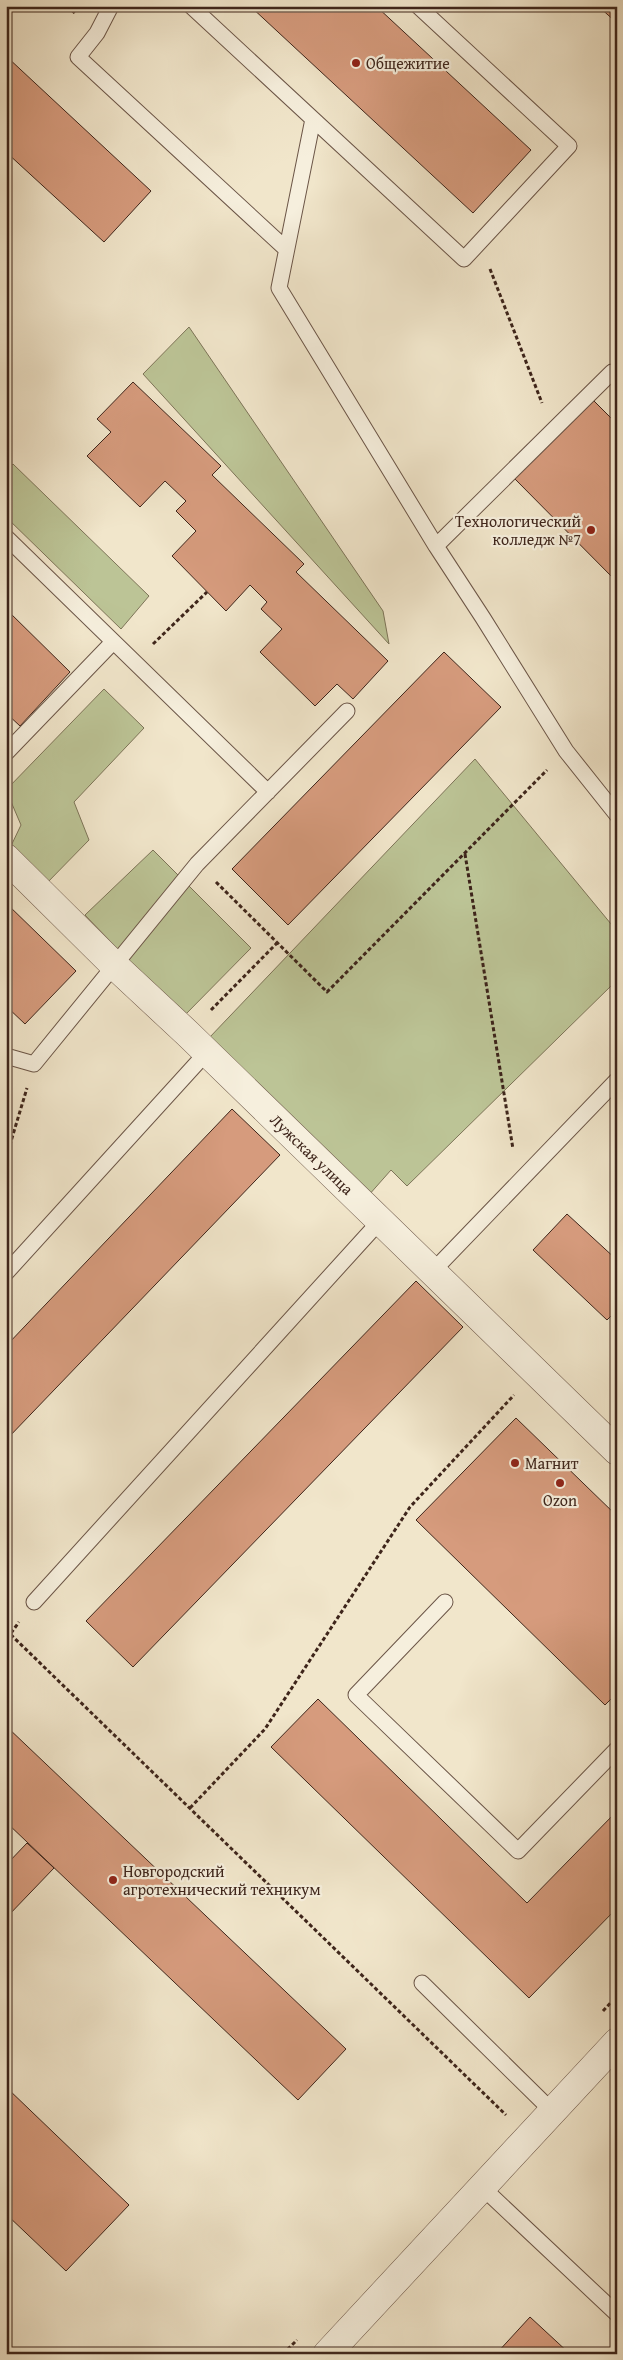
<svg xmlns="http://www.w3.org/2000/svg" width="623" height="2360" font-family="'Gentium Book Plus',serif">
<rect width="100%" height="100%" fill="#f1e6cb"/>
<filter id="stains"><feTurbulence type="fractalNoise" baseFrequency=".004" numOctaves="4"/><feColorMatrix values="0 0 0 0 .2 0 0 0 0 .09 0 0 0 0 .02 0 0 0 .5 -.17"/></filter>
<radialGradient id="worn" r=".72"><stop offset=".6" stop-color="#630" stop-opacity="0"/><stop offset="1" stop-color="#630" stop-opacity=".3"/></radialGradient>
<path fill="#bcc496" stroke="#7d7458" d="M 189,327 L 383,611 L 389,644 L 143,374 Z
M 13,464 L 149,596 L 121,629 L 6,517 L 6,471 Z
M 104,689 L 144,728 L 74,802 L 89,840 L 44,886 L 10,848 L 21,825 L 6,790 Z
M 475,759 L 616,930 L 617,974 L 612,985 L 407,1186 L 391,1170 L 368,1196 L 209,1038 Z
M 153,850 L 251,948 L 183,1017 L 85,915 Z"/>
<path fill="#d69b7d" stroke="#3e251b" d="M 250,6 L 376,6 L 531,150 L 473,213 Z
M 598,6 L 617,6 L 617,23 Z
M 6,56 L 151,191 L 104,242 L 6,152 Z
M 133,382 L 221,466 L 212,475 L 304,564 L 296,572 L 388,661 L 353,699 L 337,684 L 315,706 L 260,652 L 282,629 L 261,609 L 267,602 L 250,585 L 226,611 L 172,556 L 196,531 L 176,511 L 186,501 L 165,481 L 140,507 L 87,456 L 111,432 L 97,419 Z
M 593,400 L 617,424 L 617,582 L 514,478 Z
M 6,609 L 70,672 L 20,726 L 6,713 Z
M 444,652 L 501,707 L 288,925 L 232,869 Z
M 6,903 L 76,971 L 25,1024 L 6,1006 Z
M 232,1109 L 280,1155 L 6,1440 L 6,1346 Z
M 567,1214 L 617,1260 L 617,1310 L 607,1320 L 533,1250 Z
M 416,1281 L 463,1327 L 133,1667 L 86,1621 Z
M 516,1418 L 617,1516 L 617,1693 L 605,1705 L 416,1520 Z
M 318,1699 L 527,1903 L 617,1811 L 617,1908 L 529,1998 L 271,1747 Z
M 6,1726 L 346,2049 L 298,2100 L 6,1822 Z
M 27,1843 L 54,1868 L 6,1918 L 6,1865 Z
M 6,2087 L 129,2205 L 66,2271 L 6,2214 Z
M 530,2317 L 570,2354 L 496,2354 Z"/>
<g fill="none" stroke-linecap="round" stroke-linejoin="round">
<g stroke="#6b5547" stroke-width="17">
<path id="service" d="M 111,6 L 97,33 L 78,57 L 286,249
M 191,6 L 464,259 L 569,146 L 418,6
M 313,119 L 279,288 L 436,546 L 483,618 L 566,751 L 617,815
M 6,537 L 268,792
M 436,546 L 612,372
M 6,753 L 113,642
M 6,1056 L 34,1064 L 197,864 L 347,711
M 433,1271 L 617,1080
M 6,1273 L 207,1052
M 34,1602 L 380,1221
M 445,1602 L 356,1695 L 518,1851 L 617,1749
M 422,1983 L 552,2111
M 482,2187 L 617,2314"/>
</g>
<g stroke="#6b5547" stroke-width="29">
<path id="minor" d="M 6,858 L 114,965 L 188,1034 L 617,1451
M 327,2354 L 617,2042"/>
</g>
<path stroke="#3e251b" stroke-width="3" stroke-dasharray="4 2.5" stroke-linecap="butt" d="M 67,6 L 76,14
M 490,269 L 542,403
M 153,644 L 207,592
M 465,854 L 513,1149
M 216,882 L 327,992 L 547,770
M 211,1010 L 277,943
M 6,1158 L 27,1088
M 6,1630 L 506,2115
M 11,1633 L 19,1622
M 190,1808 L 265,1729 L 410,1507 L 514,1395
M 603,2011 L 617,1996
M 283,2354 L 297,2340"/>
<use href="#service" stroke="#f6efdd" stroke-width="15"/>
<use href="#minor" stroke="#f6efdd" stroke-width="28"/>
</g>
<g fill="#8f2418" stroke="#f6efdd" stroke-width="2">
<circle cx="356" cy="63" r="5"/>
<circle cx="591" cy="530" r="5"/>
<circle cx="515" cy="1463" r="5"/>
<circle cx="560" cy="1483" r="5"/>
<circle cx="113" cy="1880" r="5"/>
</g>
<g text-anchor="middle" dominant-baseline="central" stroke-width="4.5" stroke-linejoin="round" paint-order="stroke">
<g font-size="16" fill="#3e251b" stroke="#f6efdd" text-anchor="start">
<text x="366" y="63">Общежитие</text>
<text x="581" y="521" text-anchor="end">Технологический<tspan x="581" dy="18">колледж №7</tspan></text>
<text x="525" y="1463">Магнит</text>
<text x="560" y="1500" text-anchor="middle">Ozon</text>
<text x="123" y="1871">Новгородский<tspan x="123" dy="18">агротехнический техникум</tspan></text>
</g>
<g font-size="16" fill="#3e251b" stroke="#f6efdd">
<text transform="translate(312 1154) rotate(44)">Лужская улица</text>
</g>
</g>
<rect width="623" height="2360" fill="none" stroke="#f1e6cb" stroke-width="25"/>
<rect x="8" y="8" width="608" height="2345" fill="none" stroke="#3e251b" stroke-width="2.5"/>
<rect x="12" y="12" width="598" height="2335" fill="none" stroke="#3e251b"/>
<rect width="100%" height="100%" filter="url(#stains)"/>
<rect width="100%" height="100%" fill="url(#worn)"/>
</svg>
